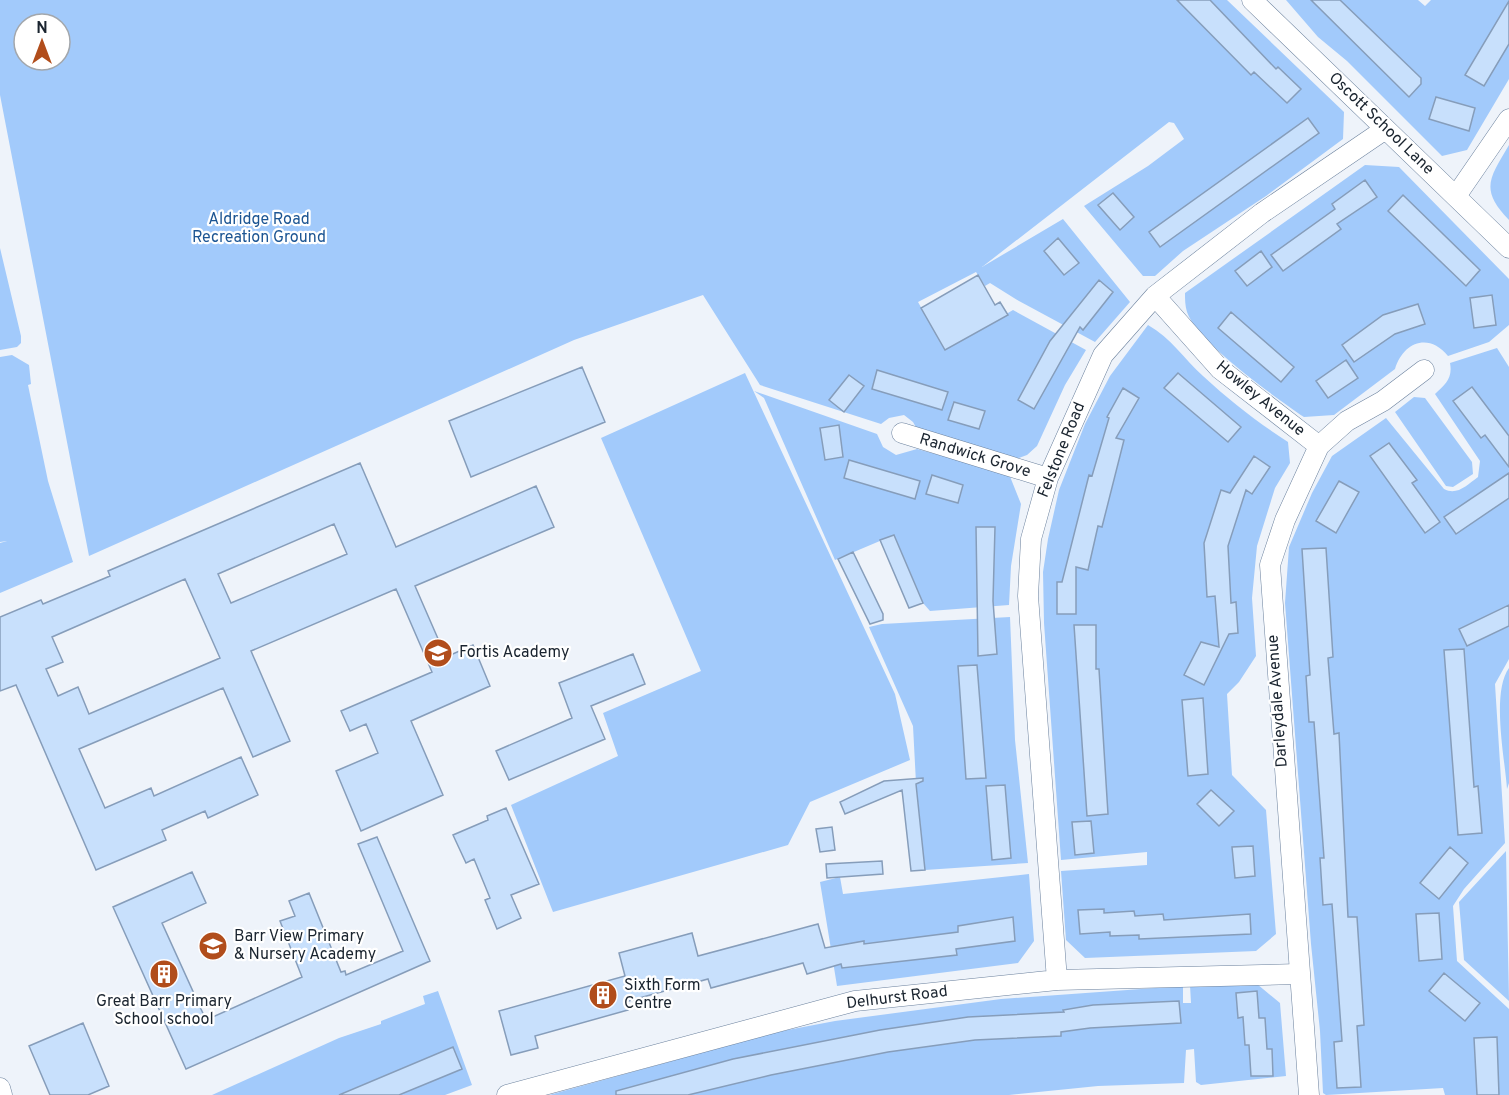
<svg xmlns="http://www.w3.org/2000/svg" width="1509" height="1095" font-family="Overpass,sans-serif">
<rect width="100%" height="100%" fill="#eef3fa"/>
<path fill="#a2cafb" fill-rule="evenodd" d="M 0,0 L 1227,0 L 1344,112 L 1343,139 L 1266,196 L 1183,251 L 1155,276 L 1143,276 L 1084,206 L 1148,166 L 1184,139 L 1174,123 L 1169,122 L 982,267 L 1063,219 L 1130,302 L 1095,342 L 1019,301 L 990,283 L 985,286 L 976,272 L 918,302 L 945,350 L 1013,310 L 1086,350 L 1065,385 L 1037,446 L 1027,455 L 1013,460 L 919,433 L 913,422 L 904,415 L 889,418 L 881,424 L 760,385 L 703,295 L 574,340 L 89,556 L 0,95 ZM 24,24 L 60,24 L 60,60 L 24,60 Z
M 1286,0 L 1418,0 L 1425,6 L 1431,0 L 1509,0 L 1509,79 L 1467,150 L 1442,156 L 1347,61 L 1318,37 Z
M 1509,145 L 1509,220 C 1479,189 1490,178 1509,145 Z
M 1365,165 L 1399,167 L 1509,279 L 1509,325 L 1489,342 L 1448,356 C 1429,332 1403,342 1395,369 L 1334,415 L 1304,417 C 1276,398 1197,342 1187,312 C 1185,306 1185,299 1185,293 Z
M 0,248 L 21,336 L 21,343 L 17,347 L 0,350 Z
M 1148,325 C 1171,338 1184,359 1203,376 C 1230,401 1257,422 1288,442 L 1290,463 L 1275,488 L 1257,546 L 1252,598 L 1256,656 L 1239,682 L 1227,694 L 1232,775 L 1266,810 L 1276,934 L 1256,951 L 1085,958 L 1066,940 L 1061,871 L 1147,865 L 1147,852 L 1061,860 L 1044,623 L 1043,572 L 1048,539 L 1059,490 L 1085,424 L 1110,376 Z
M 1497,348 L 1509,367 L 1509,659 L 1495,684 L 1505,843 L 1464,889 L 1453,906 L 1457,961 L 1509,1009 L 1509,1095 L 1445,1095 L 1443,1088 L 1326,1095 L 1323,1093 L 1320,1031 L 1311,944 L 1285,603 L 1289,547 L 1312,493 L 1332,456 L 1386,418 L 1444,489 C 1457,496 1467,485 1478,477 L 1480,461 L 1435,394 C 1445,385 1453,378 1450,363 Z
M 12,355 L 29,365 L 31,384 L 28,385 L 48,481 L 73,562 L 0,593 L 0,543 L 7,541 L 0,542 L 0,357 Z
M 745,373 L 895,694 L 910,760 L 810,802 L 788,845 L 553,912 L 511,805 L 618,756 L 603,713 L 701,671 L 601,438 Z
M 754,391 L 877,434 L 883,447 L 896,455 L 917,449 L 1009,474 L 1021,504 L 1011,566 L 1009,605 L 930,611 L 923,603 L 894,535 L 835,560 L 764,398 Z
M 1414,397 L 1425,398 L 1472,462 L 1473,474 L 1453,487 L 1446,486 L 1395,412 Z
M 1010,617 L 1015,740 L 1028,863 L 925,870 L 916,783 L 913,726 L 869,627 L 882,624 Z
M 1509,668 L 1509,783 L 1507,789 C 1505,759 1491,693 1509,668 Z
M 1506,851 L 1509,1001 L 1464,960 L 1459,902 Z
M 1029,874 L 1034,941 L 1018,963 L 837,986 L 820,882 L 840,877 L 843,894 Z
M 1257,984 L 1280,1003 L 1286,1076 L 1201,1085 L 1196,1082 L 1194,1049 L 1186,1050 L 1184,1083 L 1098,1086 L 1009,1095 L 549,1095 L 777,1032 L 835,1021 L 1001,999 L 1183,986 L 1183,1003 L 1191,1003 L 1190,985 Z
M 438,991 L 472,1085 L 445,1095 L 212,1095 L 339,1038 L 381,1024 L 381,1021 L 425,1004 L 423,996 Z"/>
<path fill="#c8e0fc" stroke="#869dba" stroke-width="1.5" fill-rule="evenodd" d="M 1177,0 L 1210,0 L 1276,69 L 1278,67 L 1301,89 L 1287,103 L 1254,72 L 1251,75 Z
M 1311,0 L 1340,0 L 1421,78 L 1421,84 L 1409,97 Z
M 1509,1 L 1509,44 L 1484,86 L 1465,75 Z
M 1436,97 L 1475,108 L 1469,131 L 1429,119 Z
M 1308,118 L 1319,133 L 1160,247 L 1149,232 Z
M 1365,180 L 1377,197 L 1337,224 L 1341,229 L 1283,271 L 1271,255 L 1335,209 L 1332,204 Z
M 1113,193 L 1134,217 L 1120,230 L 1098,205 Z
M 1403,195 L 1480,270 L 1466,286 L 1388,211 Z
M 1058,238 L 1079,263 L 1064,275 L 1044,251 Z
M 1261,251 L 1272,267 L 1247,286 L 1235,271 Z
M 978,275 L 995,305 L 1000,302 L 1008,315 L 945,350 L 921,308 Z
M 1099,280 L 1113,292 L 1083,330 L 1080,327 L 1034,409 L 1018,400 L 1050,341 Z
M 1492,295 L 1496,325 L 1474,328 L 1470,298 Z
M 1418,304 L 1425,324 L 1395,334 L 1354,362 L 1342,345 L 1383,315 Z
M 1231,312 L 1294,367 L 1281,382 L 1218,328 Z
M 1346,360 L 1358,378 L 1328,398 L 1316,381 Z
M 582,367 L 605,422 L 471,477 L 449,421 Z
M 877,370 L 948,392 L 942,410 L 872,389 Z
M 1178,373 L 1241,427 L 1228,442 L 1164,388 Z
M 849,375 L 864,386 L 844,412 L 829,400 Z
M 1472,387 L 1509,436 L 1509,467 L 1485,435 L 1481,438 L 1453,401 Z
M 1123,388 L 1139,398 L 1116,438 L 1124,440 L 1102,527 L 1098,526 L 1088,570 L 1076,567 L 1076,614 L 1057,614 L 1057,582 L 1062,582 L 1089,475 L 1092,476 L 1109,418 L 1107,417 Z
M 954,402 L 985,411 L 979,429 L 948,420 Z
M 839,425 L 843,457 L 825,460 L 820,428 Z
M 1389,443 L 1417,480 L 1412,483 L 1440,522 L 1425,533 L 1370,456 Z
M 1254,456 L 1270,467 L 1252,494 L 1246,490 L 1228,546 L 1231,603 L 1236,602 L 1238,633 L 1229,634 L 1204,685 L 1184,675 L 1201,642 L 1219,647 L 1215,596 L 1207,597 L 1204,543 L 1221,490 L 1230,493 Z
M 849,460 L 920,481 L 915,499 L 844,478 Z
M 360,463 L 396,547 L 536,486 L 554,527 L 415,586 L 446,657 L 473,645 L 490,686 L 411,721 L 443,795 L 361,831 L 336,771 L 378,753 L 366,724 L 350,731 L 341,711 L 432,672 L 396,589 L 251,651 L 290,741 L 253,757 L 223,688 L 79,749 L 105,808 L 151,788 L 154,796 L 241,757 L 258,795 L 208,818 L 205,811 L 162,830 L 166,840 L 96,870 L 16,685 L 0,691 L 0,617 L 41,600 L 43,604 L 110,576 L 108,571 ZM 334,524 L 347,554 L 231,603 L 218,574 ZM 185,579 L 220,658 L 89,714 L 78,687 L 58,696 L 46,669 L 63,662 L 52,637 Z
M 1509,473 L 1509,498 L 1456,534 L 1444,517 Z
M 932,475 L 963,485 L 958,503 L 926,494 Z
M 1339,481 L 1359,492 L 1336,533 L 1316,521 Z
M 976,527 L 995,527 L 993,601 L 997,654 L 978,656 Z
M 894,535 L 923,603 L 909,608 L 880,540 Z
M 1326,548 L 1333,657 L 1328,658 L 1334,734 L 1339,733 L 1348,917 L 1357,917 L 1364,1025 L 1357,1026 L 1361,1087 L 1337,1088 L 1334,1042 L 1342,1041 L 1332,904 L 1323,905 L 1320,858 L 1324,858 L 1314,722 L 1309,722 L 1306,676 L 1310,675 L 1302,549 Z
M 853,552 L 883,614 L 883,620 L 870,624 L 838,559 Z
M 1509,605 L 1509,626 L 1467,646 L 1459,629 Z
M 1074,625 L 1096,625 L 1096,669 L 1099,669 L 1108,814 L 1087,816 Z
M 1464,649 L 1472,760 L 1474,787 L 1478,786 L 1482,833 L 1458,835 L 1444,650 Z
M 633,654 L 645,684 L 591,706 L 605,739 L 509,780 L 496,751 L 572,718 L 559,683 Z
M 977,665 L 986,778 L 966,779 L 958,666 Z
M 1203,698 L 1208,774 L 1188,776 L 1182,700 Z
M 923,778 L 923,781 L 916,784 L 925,870 L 911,871 L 902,790 L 845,814 L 840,802 L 884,781 Z
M 1005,785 L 1011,858 L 992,860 L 986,786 Z
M 1211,790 L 1234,811 L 1219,826 L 1197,804 Z
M 506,808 L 539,884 L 511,895 L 521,918 L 497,929 L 485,900 L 490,898 L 474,859 L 466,863 L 453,835 L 488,820 L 487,816 Z
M 1091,821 L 1094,853 L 1075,855 L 1072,822 Z
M 832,827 L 835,850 L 820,852 L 816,829 Z
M 377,837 L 430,961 L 186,1069 L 113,907 L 192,872 L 206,903 L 162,923 L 206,1020 L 302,977 L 280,921 L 295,916 L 289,901 L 309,893 L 341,972 L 345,971 L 346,975 L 403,951 L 358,844 Z
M 1253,846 L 1255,876 L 1235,878 L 1232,847 Z
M 1450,847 L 1468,863 L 1439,899 L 1420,883 Z
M 882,861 L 883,874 L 827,878 L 826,864 Z
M 1104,909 L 1104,913 L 1134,911 L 1135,916 L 1163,914 L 1164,920 L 1250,914 L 1251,934 L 1139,939 L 1139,935 L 1110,936 L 1110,932 L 1080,934 L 1078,910 Z
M 1439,913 L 1442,959 L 1419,961 L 1416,914 Z
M 1013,917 L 1015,941 L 956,949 L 957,955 L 842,968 L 841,964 L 807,974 L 803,963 L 711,988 L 708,979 L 625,1002 L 628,1010 L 535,1036 L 538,1048 L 511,1055 L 499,1011 L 625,976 L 619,953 L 692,933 L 698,956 L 818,924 L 825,948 L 864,941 L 864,944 L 958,932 L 958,926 Z
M 1444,973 L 1480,1003 L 1465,1021 L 1429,991 Z
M 1257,991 L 1259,1018 L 1265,1018 L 1267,1049 L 1272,1049 L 1273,1076 L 1251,1076 L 1249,1045 L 1245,1045 L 1243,1017 L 1238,1018 L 1236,993 Z
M 1179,1001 L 1181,1023 L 1090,1028 L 1061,1032 L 1061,1036 L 975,1040 L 888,1052 L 771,1075 L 688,1095 L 616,1095 L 616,1091 L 733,1059 L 880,1030 L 968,1017 L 1064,1012 L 1063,1010 L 1093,1005 Z
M 83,1023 L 109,1086 L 88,1095 L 50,1095 L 29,1046 Z
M 1497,1037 L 1499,1095 L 1477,1095 L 1474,1038 Z
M 453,1047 L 462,1069 L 399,1095 L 339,1095 Z"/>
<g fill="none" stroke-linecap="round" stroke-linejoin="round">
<g stroke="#6b819d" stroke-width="21">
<path id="minor" d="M 1252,0 L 1509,248
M 1456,196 L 1509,119
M 1155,296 L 1220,369 L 1319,446
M 902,433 L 1048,478
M 1057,980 L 1028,596 L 1031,539 L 1048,478 L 1103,355 L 1155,296 L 1262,213 L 1384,130
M 0,1088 L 2,1095
M 507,1095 L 855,1001 L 1057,980 L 1298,974
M 1309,1095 L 1270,565 L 1285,520 L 1319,446 L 1347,421 L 1383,401 L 1424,370"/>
</g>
<use href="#minor" stroke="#fff" stroke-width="20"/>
</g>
<defs>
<g id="school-disc" transform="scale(1.5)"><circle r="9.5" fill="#b14d1b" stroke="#fff"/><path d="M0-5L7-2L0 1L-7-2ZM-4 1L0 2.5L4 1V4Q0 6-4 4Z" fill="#fff"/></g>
<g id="building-disc" transform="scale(1.5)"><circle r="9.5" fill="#b14d1b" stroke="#fff"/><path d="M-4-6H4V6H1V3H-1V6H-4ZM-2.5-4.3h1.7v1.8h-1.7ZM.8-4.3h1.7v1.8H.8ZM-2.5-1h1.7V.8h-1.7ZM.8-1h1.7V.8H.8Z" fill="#fff"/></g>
</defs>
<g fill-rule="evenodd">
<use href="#school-disc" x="438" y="653"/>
<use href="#school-disc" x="213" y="946"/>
<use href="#building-disc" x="164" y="974"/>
<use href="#building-disc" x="603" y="995"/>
</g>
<g text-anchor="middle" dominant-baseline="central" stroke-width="4.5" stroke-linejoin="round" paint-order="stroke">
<g font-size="16" fill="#1a242f" stroke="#fff">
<text transform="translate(1381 124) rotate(44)">Oscott School Lane</text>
<text transform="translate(1260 399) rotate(39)">Howley Avenue</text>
<text transform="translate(1062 450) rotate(-68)">Felstone Road</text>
<text transform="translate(975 456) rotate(17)">Randwick Grove</text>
<text transform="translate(1278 701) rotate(-94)">Darleydale Avenue</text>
<text transform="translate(897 998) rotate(-7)">Delhurst Road</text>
</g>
<g font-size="16" fill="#1c5593" stroke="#fff">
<text x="259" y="220">Aldridge Road<tspan x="259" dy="18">Recreation Ground</tspan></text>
</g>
<g font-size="16" fill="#1a242f" stroke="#fff" text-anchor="start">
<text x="459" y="653">Fortis Academy</text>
<text x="234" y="937">Barr View Primary<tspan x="234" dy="18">&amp; Nursery Academy</tspan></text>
<text x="624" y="986">Sixth Form<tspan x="624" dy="18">Centre</tspan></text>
<text x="164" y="1002" text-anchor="middle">Great Barr Primary<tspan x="164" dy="18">School school</tspan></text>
</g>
</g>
<g transform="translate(42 42)"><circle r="28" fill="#ffffff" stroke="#a3a7ac" stroke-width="1.5"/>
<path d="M0-4.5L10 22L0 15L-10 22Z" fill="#b14d1b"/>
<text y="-9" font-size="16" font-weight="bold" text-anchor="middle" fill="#1a242f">N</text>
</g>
</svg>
